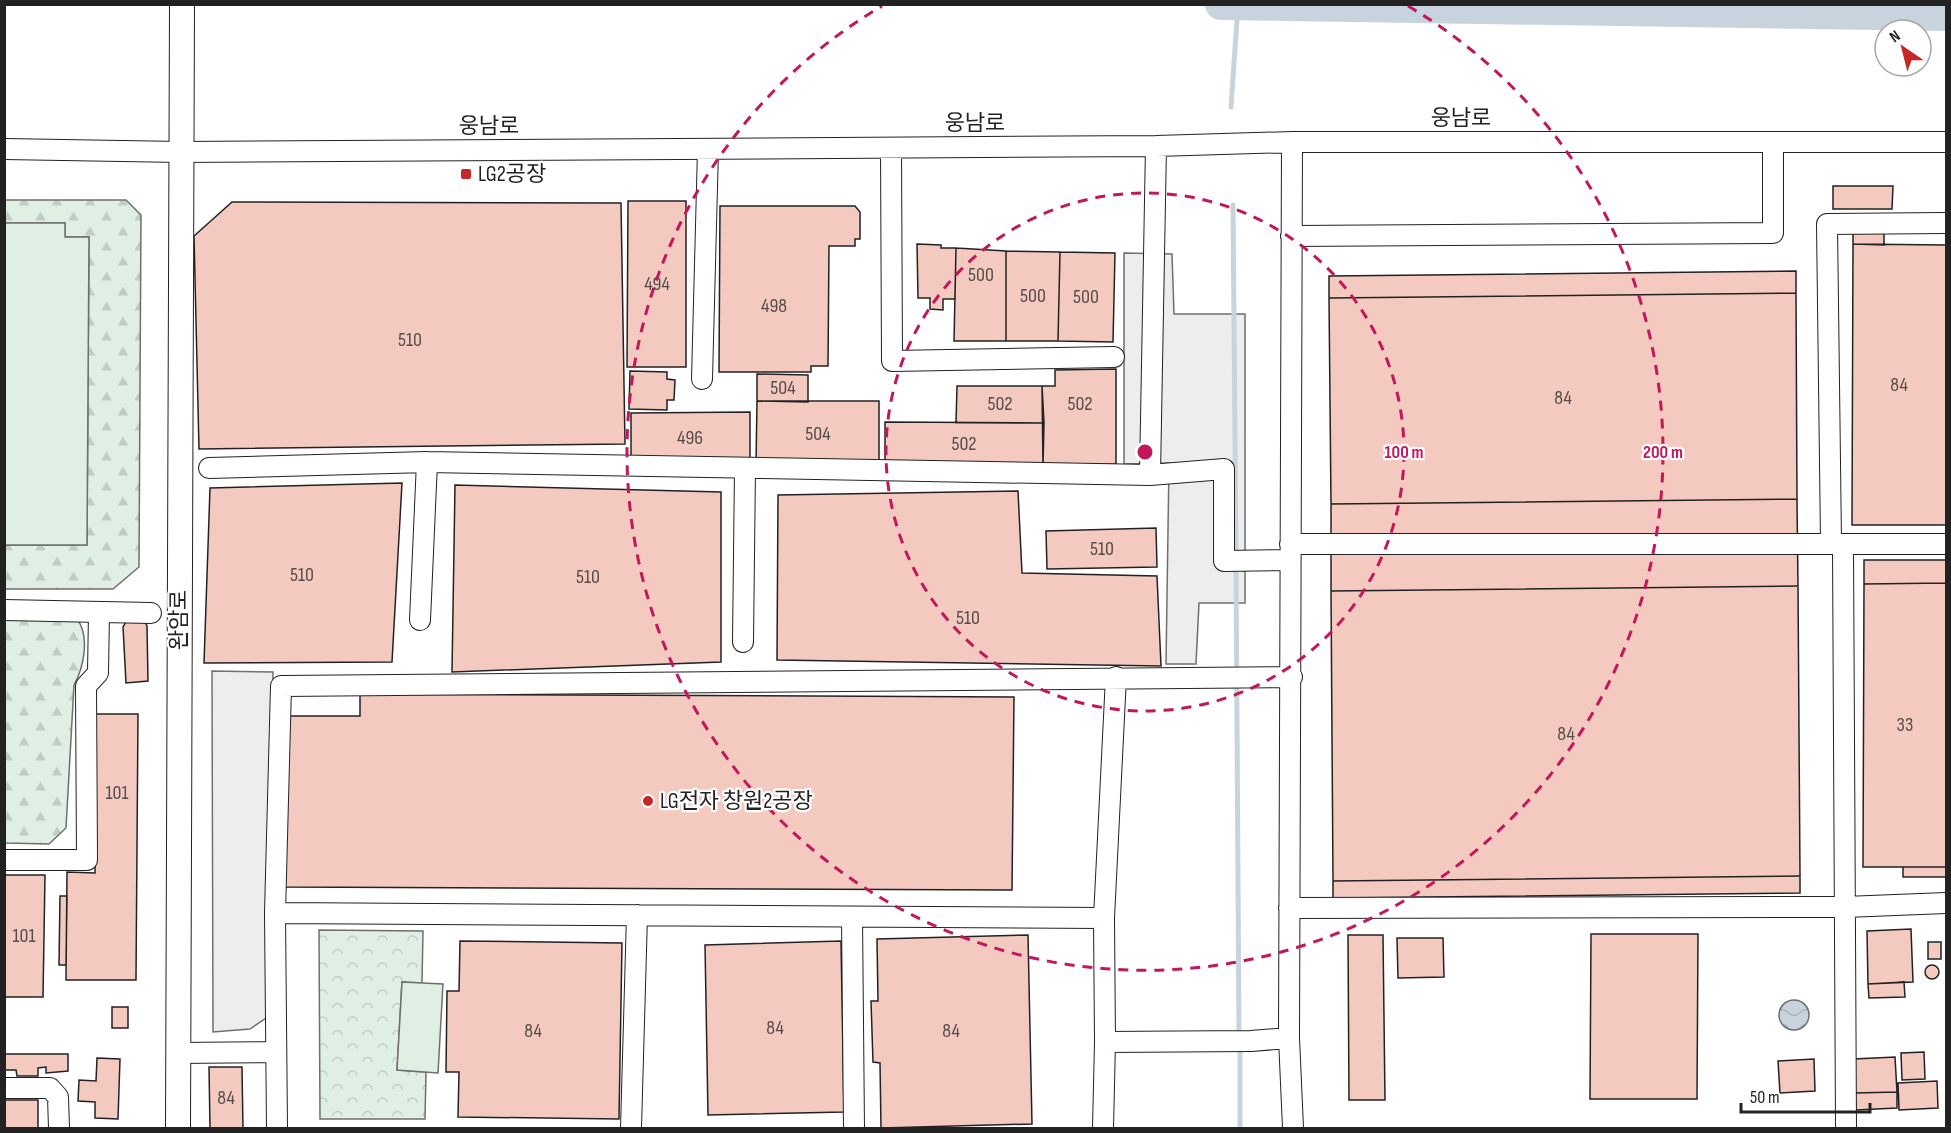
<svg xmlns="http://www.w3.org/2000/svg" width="1951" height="1133" font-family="'Sofia Sans Condensed','Noto Sans KR',sans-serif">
<defs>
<pattern id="forest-firs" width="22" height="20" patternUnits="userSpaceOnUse" patternTransform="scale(1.5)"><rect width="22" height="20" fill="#e0efe3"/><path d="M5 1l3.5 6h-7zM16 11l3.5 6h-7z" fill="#c0cdc2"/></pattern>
<pattern id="park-crowns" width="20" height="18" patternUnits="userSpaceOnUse" patternTransform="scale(1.5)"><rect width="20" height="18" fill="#e0efe3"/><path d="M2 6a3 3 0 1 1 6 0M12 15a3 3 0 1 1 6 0" fill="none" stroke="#c0cdc2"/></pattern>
<pattern id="water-waves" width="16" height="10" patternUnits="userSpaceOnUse" patternTransform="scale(1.5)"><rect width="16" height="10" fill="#c7d3dd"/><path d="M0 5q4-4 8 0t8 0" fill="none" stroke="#abb5bd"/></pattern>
</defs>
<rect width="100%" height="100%" fill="#fff"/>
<path fill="url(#forest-firs)" stroke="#6f6f6f" stroke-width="1.5" d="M 5,200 L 126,200 L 141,215 L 139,567 L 113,589 L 5,589 L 5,545 L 87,545 L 89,237 L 65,237 L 65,223 L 5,223 Z
M 5,618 L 77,619 C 90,636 84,667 74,685 L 66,828 L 49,844 L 5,843 Z"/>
<path fill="url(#park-crowns)" stroke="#6f6f6f" stroke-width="1.5" d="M 319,930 L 423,931 L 422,983 L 402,982 L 397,1070 L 426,1072 L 425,1119 L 320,1119 Z"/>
<path fill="#e0efe3" stroke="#6f6f6f" stroke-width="1.5" d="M 5,223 L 65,223 L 65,237 L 89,237 L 87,545 L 5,545 Z
M 402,982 L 443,984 L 438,1073 L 397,1070 Z"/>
<path fill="#ededed" stroke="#6f6f6f" stroke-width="1.5" d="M 1124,253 L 1172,254 L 1174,314 L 1245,314 L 1245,603 L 1199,603 L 1196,664 L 1166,664 L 1169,463 L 1124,464 Z
M 212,671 L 273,672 L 271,1010 L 266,1018 L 250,1029 L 213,1032 Z"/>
<path fill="url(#water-waves)" stroke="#6f6f6f" stroke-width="1.5" d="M1779 1015a15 15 0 1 1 30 0a15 15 0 1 1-30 0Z"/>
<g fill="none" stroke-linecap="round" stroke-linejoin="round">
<path stroke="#c7d3dd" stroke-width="5" d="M 1283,6 L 1283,4
M 1231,107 L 1238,5
M 1233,205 L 1236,557
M 1236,566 L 1239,1037
M 1240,1046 L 1240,1128"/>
<path stroke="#c7d3dd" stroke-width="32" d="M 1221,4 L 1946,15"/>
</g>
<path fill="#f3c9c0" stroke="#222" stroke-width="1.5" d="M 1833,186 L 1893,186 L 1892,209 L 1833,209 Z
M 628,201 L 686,201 L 686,367 L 627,367 Z
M 232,202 L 621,203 L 625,444 L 199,449 L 194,236 Z
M 720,206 L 855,206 L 860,212 L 860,239 L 855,239 L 855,246 L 829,246 L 828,366 L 811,366 L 811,372 L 719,372 Z
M 1853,231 L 1884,231 L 1884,245 L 1853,244 Z
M 917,244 L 941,245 L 941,248 L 956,248 L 955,299 L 943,299 L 943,310 L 930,309 L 930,298 L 918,298 Z
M 1853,244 L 1946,245 L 1946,525 L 1852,525 Z
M 956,248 L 1006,251 L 1006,341 L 954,341 Z
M 1006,251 L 1060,252 L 1058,341 L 1006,341 Z
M 1060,252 L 1115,253 L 1113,342 L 1058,341 Z
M 1796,271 L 1796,293 L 1329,298 L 1329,276 Z
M 1796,293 L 1797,499 L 1331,504 L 1329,298 Z
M 1116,369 L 1116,464 L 1043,466 L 1042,386 L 1055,386 L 1055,370 Z
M 630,371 L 667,372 L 667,379 L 675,380 L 674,400 L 667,400 L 667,410 L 629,409 Z
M 757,374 L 808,375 L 808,402 L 757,401 Z
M 957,386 L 1042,386 L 1044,423 L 956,423 Z
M 757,401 L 879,401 L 879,465 L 756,466 Z
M 750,412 L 750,465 L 631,462 L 631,413 Z
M 885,422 L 1044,423 L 1043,466 L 885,465 Z
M 402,483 L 392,662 L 204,663 L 210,488 Z
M 455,485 L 721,492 L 721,662 L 452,672 Z
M 1018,491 L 1022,573 L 1157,576 L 1161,666 L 777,660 L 778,495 Z
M 1797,499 L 1798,586 L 1331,591 L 1331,504 Z
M 1156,528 L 1157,567 L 1047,569 L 1046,531 Z
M 1864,560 L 1946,560 L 1946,583 L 1864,584 Z
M 1946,583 L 1946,867 L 1863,867 L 1864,584 Z
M 1798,586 L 1800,876 L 1333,881 L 1331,591 Z
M 127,620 L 144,620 L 147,626 L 148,681 L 126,683 L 123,627 Z
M 360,694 L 1014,697 L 1012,890 L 283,887 L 285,716 L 360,716 Z
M 96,714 L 138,714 L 136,980 L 66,980 L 67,872 L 95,873 Z
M 1903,867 L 1946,867 L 1946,877 L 1903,877 Z
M 4,875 L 45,875 L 43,997 L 4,997 Z
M 1800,876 L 1800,893 L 1333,898 L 1333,881 Z
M 60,896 L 67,896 L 66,965 L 59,965 Z
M 1911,929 L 1913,982 L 1868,984 L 1867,931 Z
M 1591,934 L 1698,934 L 1697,1099 L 1590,1099 Z
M 1028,935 L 1032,1124 L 881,1128 L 880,1063 L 873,1062 L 871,1001 L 878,1001 L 877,939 Z
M 1348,935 L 1383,935 L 1385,1100 L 1349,1100 Z
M 1397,938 L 1443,938 L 1444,977 L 1398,978 Z
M 460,941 L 622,943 L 619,1119 L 458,1117 L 459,1072 L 446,1072 L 447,991 L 459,991 Z
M 841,941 L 844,1112 L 708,1115 L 705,945 Z
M 1928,942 L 1941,942 L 1941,959 L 1928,959 Z
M1925 972a7 7 0 1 1 14 0a7 7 0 1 1-14 0Z
M 1904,982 L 1905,997 L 1869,998 L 1868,984 Z
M 112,1007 L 128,1007 L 128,1028 L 112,1028 Z
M 1924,1052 L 1925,1079 L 1902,1080 L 1901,1053 Z
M 4,1054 L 68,1054 L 68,1071 L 46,1073 L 46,1067 L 38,1068 L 38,1076 L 17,1076 L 16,1070 L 4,1070 Z
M 1895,1057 L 1897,1092 L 1855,1093 L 1854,1059 Z
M 97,1058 L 120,1059 L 118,1119 L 95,1118 L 95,1102 L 78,1101 L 79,1080 L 96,1081 Z
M 1814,1059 L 1815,1091 L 1780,1093 L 1778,1061 Z
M 209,1067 L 242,1067 L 243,1128 L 210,1128 Z
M 1937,1081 L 1938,1108 L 1899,1110 L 1898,1083 Z
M 1897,1092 L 1897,1108 L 1856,1110 L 1855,1093 Z
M 4,1100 L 38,1100 L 38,1128 L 5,1128 Z"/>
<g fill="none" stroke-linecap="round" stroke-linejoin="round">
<g stroke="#222" stroke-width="22">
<path id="minor" d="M 891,148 L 892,361 L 1114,357
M 4,149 L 181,152 L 1156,146 L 1292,142 L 1946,142
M 1291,236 L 1773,233 L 1773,143
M 702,379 L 708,149
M 209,468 L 427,462 L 1150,475 L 1224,469 L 1224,561 L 1290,560
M 1150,475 L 1156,146
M 1831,542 L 1827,224 L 1946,223
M 1290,544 L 1946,544
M 1843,545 L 1846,1128
M 4,610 L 151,613
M 420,620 L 427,462
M 743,642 L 745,468
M 1292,677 L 281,686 L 275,913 L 1104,918 L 1105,1042 L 1251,1041 L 1289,1038 L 1293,1128
M 4,860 L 87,860 L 86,686 L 98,673 L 99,612
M 1289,908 L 1845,907 L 1946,903
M 275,913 L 277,1128
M 852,917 L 854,1128
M 1104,918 L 1116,677
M 1289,1038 L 1292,142
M 177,1053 L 276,1052
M 4,1088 L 50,1088 L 58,1097 L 59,1128
M 631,1128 L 637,915
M 1103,1128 L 1105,1042"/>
</g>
<g stroke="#222" stroke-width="26">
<path id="major" d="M 178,1128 L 182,4"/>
</g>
<use href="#minor" stroke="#fff" stroke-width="20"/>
<use href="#major" stroke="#fff" stroke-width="24"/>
</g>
<g fill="none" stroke="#c2185b" stroke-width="3" stroke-dasharray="10 8">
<circle cx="1145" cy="452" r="259"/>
<path d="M1408 6A518 518 0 1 1 882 6"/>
</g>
<g fill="#c62828" stroke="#fff" stroke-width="2">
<rect x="460" y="168" width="12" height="12" rx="3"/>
<circle cx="648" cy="801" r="6"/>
</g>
<g text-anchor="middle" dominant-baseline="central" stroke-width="4.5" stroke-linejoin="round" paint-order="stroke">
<g font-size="20" fill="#564c4a">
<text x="981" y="275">500</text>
<text x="657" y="284">494</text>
<text x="1033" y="296">500</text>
<text x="1086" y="297">500</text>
<text x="774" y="306">498</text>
<text x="410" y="340">510</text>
<text x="1899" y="385">84</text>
<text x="783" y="388">504</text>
<text x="1563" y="398">84</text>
<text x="1000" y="404">502</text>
<text x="1080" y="404">502</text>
<text x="818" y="434">504</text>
<text x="690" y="438">496</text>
<text x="964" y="444">502</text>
<text x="1102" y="549">510</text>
<text x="302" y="575">510</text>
<text x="588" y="577">510</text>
<text x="968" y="618">510</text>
<text x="1905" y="725">33</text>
<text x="1566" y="734">84</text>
<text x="117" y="793">101</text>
<text x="24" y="936">101</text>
<text x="775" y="1028">84</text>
<text x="533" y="1031">84</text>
<text x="951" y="1031">84</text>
<text x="226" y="1098">84</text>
</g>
<g font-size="22" fill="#222" stroke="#fff">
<text x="1461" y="118">웅남로</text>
<text x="975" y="123">웅남로</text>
<text x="489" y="126">웅남로</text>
<text transform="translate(179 620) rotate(-90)">완암로</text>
</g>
<g font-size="22" fill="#222" stroke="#fff" text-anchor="start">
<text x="478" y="174">LG2공장</text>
<text x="660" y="801">LG전자 창원2공장</text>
</g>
</g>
<circle cx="1145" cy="452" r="9" fill="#c2185b" stroke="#fff" stroke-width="3"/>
<g font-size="18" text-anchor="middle" font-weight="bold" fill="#c2185b" stroke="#fff" stroke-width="4.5" stroke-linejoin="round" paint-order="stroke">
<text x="1404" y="458">100 m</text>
<text x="1663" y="458">200 m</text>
</g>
<rect width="1951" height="1133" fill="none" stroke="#222222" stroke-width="12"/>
<g transform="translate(1903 48) rotate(325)"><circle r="28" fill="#ffffff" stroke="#a7a7a7" stroke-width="1.5"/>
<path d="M0-4.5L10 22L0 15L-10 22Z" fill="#c62828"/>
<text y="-9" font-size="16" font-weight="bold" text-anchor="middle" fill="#222222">N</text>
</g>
<path d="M1741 1103v9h129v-9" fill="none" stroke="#222222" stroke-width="3"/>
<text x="1750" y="1103" font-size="18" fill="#222222" stroke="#ffffff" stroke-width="4.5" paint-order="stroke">50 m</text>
</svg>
